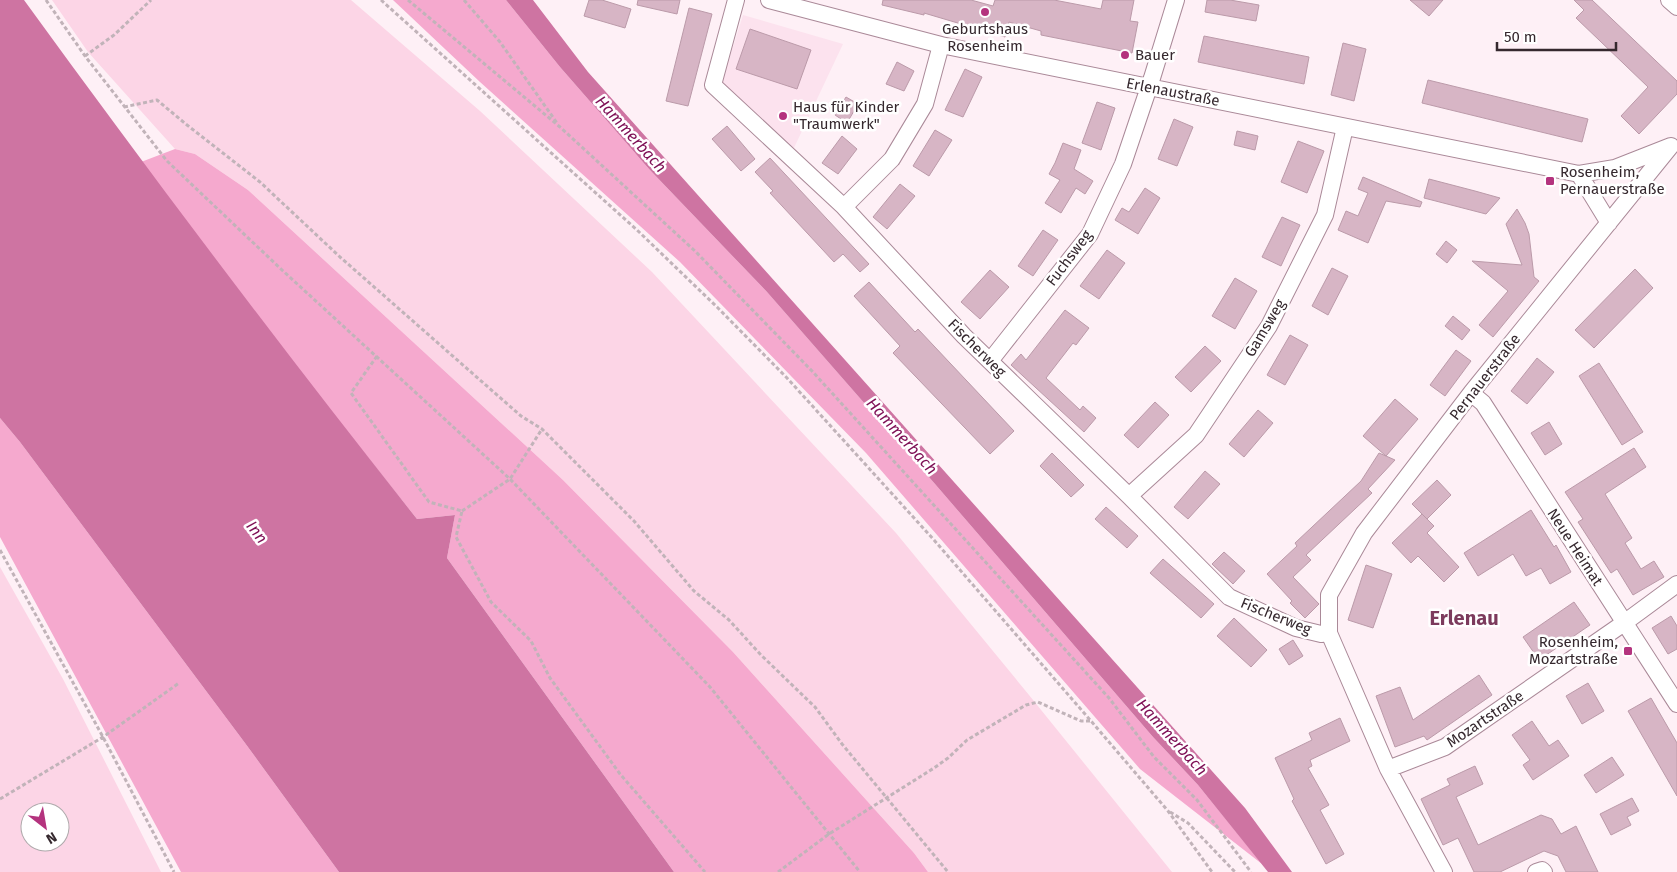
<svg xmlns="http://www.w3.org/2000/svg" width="1677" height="872" font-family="'Fira Sans',sans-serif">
<rect width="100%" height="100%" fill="#fef0f6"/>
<path fill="#fce2ee" d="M 743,15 L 843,44 L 793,150 L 722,82 Z"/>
<path fill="#fcd5e6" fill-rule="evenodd" d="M 52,0 L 351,0 L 480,111 L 652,272 L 896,533 L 1029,695 L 1172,872 L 928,872 L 914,853 L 733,652 L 563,480 L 248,190 L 195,154 L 175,149 L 88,52 Z
M 0,567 L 63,679 L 161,872 L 0,872 ZM 30,812 L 60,812 L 60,842 L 30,842 Z"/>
<path fill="#f5a9ce" d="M 393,0 L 506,0 L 560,67 L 649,169 L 767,292 L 935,484 L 1153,737 L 1198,785 L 1262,864 L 1140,769 L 866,453 L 680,262 L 480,82 Z
M 175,149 L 195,154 L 248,190 L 563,480 L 733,652 L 914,853 L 928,872 L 674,872 L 447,558 L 455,515 L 417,519 L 322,400 L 141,162 Z
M 0,418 L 20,442 L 245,743 L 339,872 L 181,872 L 0,537 Z"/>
<path fill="#ce74a2" d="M 0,0 L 24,0 C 152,176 282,349 417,519 L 455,515 L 447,558 L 674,872 L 339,872 L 245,743 L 20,442 L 0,418 Z
M 506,0 L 533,0 L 588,72 L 1245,808 L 1292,872 L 1268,872 L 1198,785 L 1153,737 L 935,484 L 767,292 L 649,169 L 560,67 Z"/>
<path fill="#d7b5c5" stroke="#bb9aa9" d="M 589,0 L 602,0 L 631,9 L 625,28 L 584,16 Z
M 638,0 L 680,0 L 677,14 L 637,5 Z
M 883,0 L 971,0 L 993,6 L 995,0 L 1054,0 L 1101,9 L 1103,0 L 1134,0 L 1130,21 L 1138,22 L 1132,53 L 1041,35 L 1041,31 L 1009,22 L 1005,37 L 924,13 L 924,15 L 882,5 Z
M 1207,0 L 1230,0 L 1259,5 L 1256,21 L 1205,12 Z
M 1410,0 L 1443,0 L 1429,16 Z
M 1574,0 L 1592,0 L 1677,81 L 1677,94 L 1639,134 L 1621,116 L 1648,87 L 1576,18 L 1584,10 Z
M 689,8 L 712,14 L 688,106 L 666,101 Z
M 750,29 L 811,50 L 797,89 L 736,69 Z
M 1204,36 L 1309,57 L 1304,84 L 1198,62 Z
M 1343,43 L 1366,49 L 1354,101 L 1331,95 Z
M 897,62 L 914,71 L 904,91 L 886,84 Z
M 965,69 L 982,77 L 963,117 L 945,110 Z
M 1428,80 L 1588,119 L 1582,142 L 1422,103 Z
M 846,97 L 858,104 L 847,123 L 835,115 Z
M 1097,102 L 1115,108 L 1101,150 L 1082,143 Z
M 1174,119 L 1193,127 L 1177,166 L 1158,159 Z
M 727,126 L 755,159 L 741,171 L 712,139 Z
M 935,130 L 952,140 L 929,176 L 913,166 Z
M 1237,131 L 1258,136 L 1255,150 L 1234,145 Z
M 842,136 L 857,149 L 838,174 L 822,163 Z
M 1298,141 L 1324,151 L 1307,193 L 1281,182 Z
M 1063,143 L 1081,150 L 1074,169 L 1093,181 L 1085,194 L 1076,188 L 1061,213 L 1045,203 L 1060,180 L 1049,174 L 1055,163 Z
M 770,158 L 869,264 L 860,272 L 843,254 L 834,262 L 770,193 L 773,191 L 755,172 Z
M 1363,177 L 1422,202 L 1420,207 L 1386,201 L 1368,243 L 1338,230 L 1346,211 L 1358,216 L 1368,193 L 1358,189 Z
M 1429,179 L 1475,191 L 1500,198 L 1486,214 L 1424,198 Z
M 900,184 L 915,196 L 887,229 L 873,217 Z
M 1145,188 L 1160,198 L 1138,234 L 1115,220 L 1122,208 L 1129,212 Z
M 1517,209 L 1525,223 L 1529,234 L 1534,277 L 1539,281 L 1493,337 L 1479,325 L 1508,291 L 1472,261 L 1522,265 L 1506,224 Z
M 1282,217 L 1300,225 L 1281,266 L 1262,257 Z
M 1043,230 L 1058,240 L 1033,276 L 1018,266 Z
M 1446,241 L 1457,250 L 1447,263 L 1436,254 Z
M 1107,250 L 1125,263 L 1099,299 L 1080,286 Z
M 1332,268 L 1348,276 L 1328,315 L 1312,306 Z
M 1635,269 L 1653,288 L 1594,348 L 1575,330 Z
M 990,270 L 1009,287 L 980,319 L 961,302 Z
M 1235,278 L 1257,291 L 1235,329 L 1212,316 Z
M 869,282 L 915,332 L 918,329 L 1014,431 L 990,454 L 893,353 L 900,346 L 854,296 Z
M 1065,310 L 1089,328 L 1076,345 L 1073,343 L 1046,378 L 1080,410 L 1083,406 L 1096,418 L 1084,432 L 1011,365 L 1021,354 L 1026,360 Z
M 1453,316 L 1470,330 L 1462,340 L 1445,326 Z
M 1290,335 L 1308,345 L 1285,385 L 1267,375 Z
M 1205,346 L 1221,361 L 1191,392 L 1175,377 Z
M 1456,350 L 1471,361 L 1445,396 L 1430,385 Z
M 1537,358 L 1554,372 L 1527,404 L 1511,391 Z
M 1599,363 L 1643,432 L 1622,445 L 1579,376 Z
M 1395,399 L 1418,419 L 1386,456 L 1395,460 L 1368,489 L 1372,493 L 1306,555 L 1311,560 L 1293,577 L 1319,604 L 1305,618 L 1290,603 L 1292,601 L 1267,574 L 1297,546 L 1295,543 L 1361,481 L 1379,453 L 1386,456 L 1363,436 Z
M 1155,402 L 1169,415 L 1138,448 L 1124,435 Z
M 1258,410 L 1273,423 L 1244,457 L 1229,444 Z
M 1549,422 L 1562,444 L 1545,455 L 1531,433 Z
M 1634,448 L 1646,467 L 1605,494 L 1632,538 L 1625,543 L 1641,569 L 1654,561 L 1664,577 L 1633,595 L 1617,569 L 1611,573 L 1578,522 L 1583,519 L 1565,492 Z
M 1052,453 L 1084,485 L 1071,497 L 1040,466 Z
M 1205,471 L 1220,484 L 1188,519 L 1174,507 Z
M 1437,480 L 1451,495 L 1427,519 L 1412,504 Z
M 1106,507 L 1138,536 L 1127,548 L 1095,519 Z
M 1531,510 L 1554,547 L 1556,545 L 1571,572 L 1550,584 L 1541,568 L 1526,576 L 1513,554 L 1478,576 L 1464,553 Z
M 1422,514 L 1434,526 L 1427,533 L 1459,567 L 1444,582 L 1418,556 L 1411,563 L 1392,543 Z
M 1224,552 L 1245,571 L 1233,584 L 1212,564 Z
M 1163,559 L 1214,604 L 1201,618 L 1150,573 Z
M 1366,565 L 1392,574 L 1373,628 L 1348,620 Z
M 1574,602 L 1590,625 L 1539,660 L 1523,637 Z
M 1671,616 L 1677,626 L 1677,649 L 1668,654 L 1652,628 Z
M 1234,618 L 1267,650 L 1251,667 L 1217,636 Z
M 1293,640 L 1303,656 L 1289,665 L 1279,649 Z
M 1479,675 L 1492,695 L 1427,740 L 1424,736 L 1395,747 L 1376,696 L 1400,687 L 1413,720 Z
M 1588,683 L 1604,711 L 1582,724 L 1566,696 Z
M 1651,698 L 1677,743 L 1677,796 L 1628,711 Z
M 1340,718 L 1350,741 L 1310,760 L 1312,766 L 1308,768 L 1329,805 L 1320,810 L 1344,854 L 1326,864 L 1292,801 L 1294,799 L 1275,758 L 1312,740 L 1309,733 Z
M 1532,721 L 1549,746 L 1558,740 L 1569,756 L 1533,780 L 1523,765 L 1530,760 L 1512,735 Z
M 1612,757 L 1624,775 L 1596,793 L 1584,775 Z
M 1475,766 L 1483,784 L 1456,797 L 1478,845 L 1541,815 L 1552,819 L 1561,834 L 1576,826 L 1598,872 L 1566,872 L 1558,856 L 1544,851 L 1500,872 L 1474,872 L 1458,838 L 1443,845 L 1421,799 L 1450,785 L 1447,779 Z
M 1632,798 L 1639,811 L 1627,817 L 1631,825 L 1611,835 L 1600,814 Z"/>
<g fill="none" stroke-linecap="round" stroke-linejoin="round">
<g stroke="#aa8998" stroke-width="18">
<path id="street" d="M 736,0 L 713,85 L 844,207 L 964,336 L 1129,496 L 1229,597 L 1296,628 L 1321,634 L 1329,633
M 769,0 L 941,45 L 1579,174 L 1615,168 L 1671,146
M 1669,0 L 1677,7
M 1579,174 L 1609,223
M 844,207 L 892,159 L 925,104 L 941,45
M 990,361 L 1090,234 L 1123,164 L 1152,78 L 1176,0
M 1471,393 L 1483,403 L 1677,704
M 1129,496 L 1196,435 L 1269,326 L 1325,215 L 1345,127
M 1388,769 L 1445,747 L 1624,623 L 1677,584
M 1444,872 L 1388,769 L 1329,633 L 1329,595 L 1364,533 L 1471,393 L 1670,147
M 1536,872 L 1542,870 L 1544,872"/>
</g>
<path stroke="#c1b3b9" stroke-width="3" stroke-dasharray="4 2.5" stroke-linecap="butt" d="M 46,0 L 85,56 L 167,161 L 282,270 L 510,479 L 710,687 L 860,872
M 381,0 L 637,230 L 717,307 L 787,378 L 934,540 L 1091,721 L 1168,811 L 1212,872
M 408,0 L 560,127 L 695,251 L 812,371 L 1109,698 L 1154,757 L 1197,800 L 1251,872
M 464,0 L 500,42 L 557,123
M 85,56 L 114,35 L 151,0
M 124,107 L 157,100 L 187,125 L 260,182 L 340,257 L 521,416 L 542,429 L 634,521 L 694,591 L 729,620 L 761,655 L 815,707 L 842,744 L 948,872
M 377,356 L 351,393 L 429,502 L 462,511 L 456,537 L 491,602 L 531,641 L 550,678 L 620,774 L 705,872
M 462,511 L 510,479 L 542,429
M 0,550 L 103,737 L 174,872
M 0,799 L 103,737 L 179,683
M 1170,812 L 1188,823 L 1235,872
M 778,872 L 829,834 L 934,768 L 948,758 L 967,740 L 1026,705 L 1038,702 L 1081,721 L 1091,721"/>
<use href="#street" stroke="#fff" stroke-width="16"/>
</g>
<g fill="#b4337e" stroke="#fff" stroke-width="2">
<circle cx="985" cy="12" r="5"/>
<circle cx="1125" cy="55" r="5"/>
<circle cx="783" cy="116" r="5"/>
<rect x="1545" y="176" width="10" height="10" rx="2.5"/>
<rect x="1623" y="646" width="10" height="10" rx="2.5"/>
</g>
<g text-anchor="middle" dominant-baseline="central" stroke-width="5" stroke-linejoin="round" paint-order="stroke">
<g font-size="15" fill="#35282e" stroke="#fff" text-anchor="start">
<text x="985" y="29" text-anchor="middle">Geburtshaus<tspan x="985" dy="17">Rosenheim</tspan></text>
<text x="1135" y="55">Bauer</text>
<text x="793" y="107">Haus für Kinder<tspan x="793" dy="17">"Traumwerk"</tspan></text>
<text x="1560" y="172">Rosenheim,<tspan x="1560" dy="17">Pernauerstraße</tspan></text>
<text x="1618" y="642" text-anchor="end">Rosenheim,<tspan x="1618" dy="17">Mozartstraße</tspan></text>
</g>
<g font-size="15" fill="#35282e" stroke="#fff">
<text transform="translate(1173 92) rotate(11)">Erlenaustraße</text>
<text transform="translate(1069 258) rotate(-53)">Fuchsweg</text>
<text transform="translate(1265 328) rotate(-59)">Gamsweg</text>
<text transform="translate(977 348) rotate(45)">Fischerweg</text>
<text transform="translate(1485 377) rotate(-52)">Pernauerstraße</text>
<text transform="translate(1575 547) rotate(57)">Neue Heimat</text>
<text transform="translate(1276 616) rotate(22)">Fischerweg</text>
<text transform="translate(1485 719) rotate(-34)">Mozartstraße</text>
</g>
<g font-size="16" font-style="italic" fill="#7d0e54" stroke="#fff">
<text transform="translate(631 134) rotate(48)">Hammerbach</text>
<text transform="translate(902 436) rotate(48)">Hammerbach</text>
<text transform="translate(257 532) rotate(53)">Inn</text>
<text transform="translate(1172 737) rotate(48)">Hammerbach</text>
</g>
<g font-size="20" font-weight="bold" fill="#7c3b5d" stroke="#fff">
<text x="1464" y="618">Erlenau</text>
</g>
</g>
<g transform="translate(45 827) rotate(149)"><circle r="24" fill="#ffffff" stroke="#aea9ab"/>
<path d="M0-4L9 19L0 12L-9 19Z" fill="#b4337e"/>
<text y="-8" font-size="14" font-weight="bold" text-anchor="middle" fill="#35282e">N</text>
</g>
<path d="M1497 42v8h119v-8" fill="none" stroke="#35282e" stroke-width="2.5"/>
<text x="1504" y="42" font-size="15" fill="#35282e" stroke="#ffffff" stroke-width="4" paint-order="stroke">50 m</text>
</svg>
